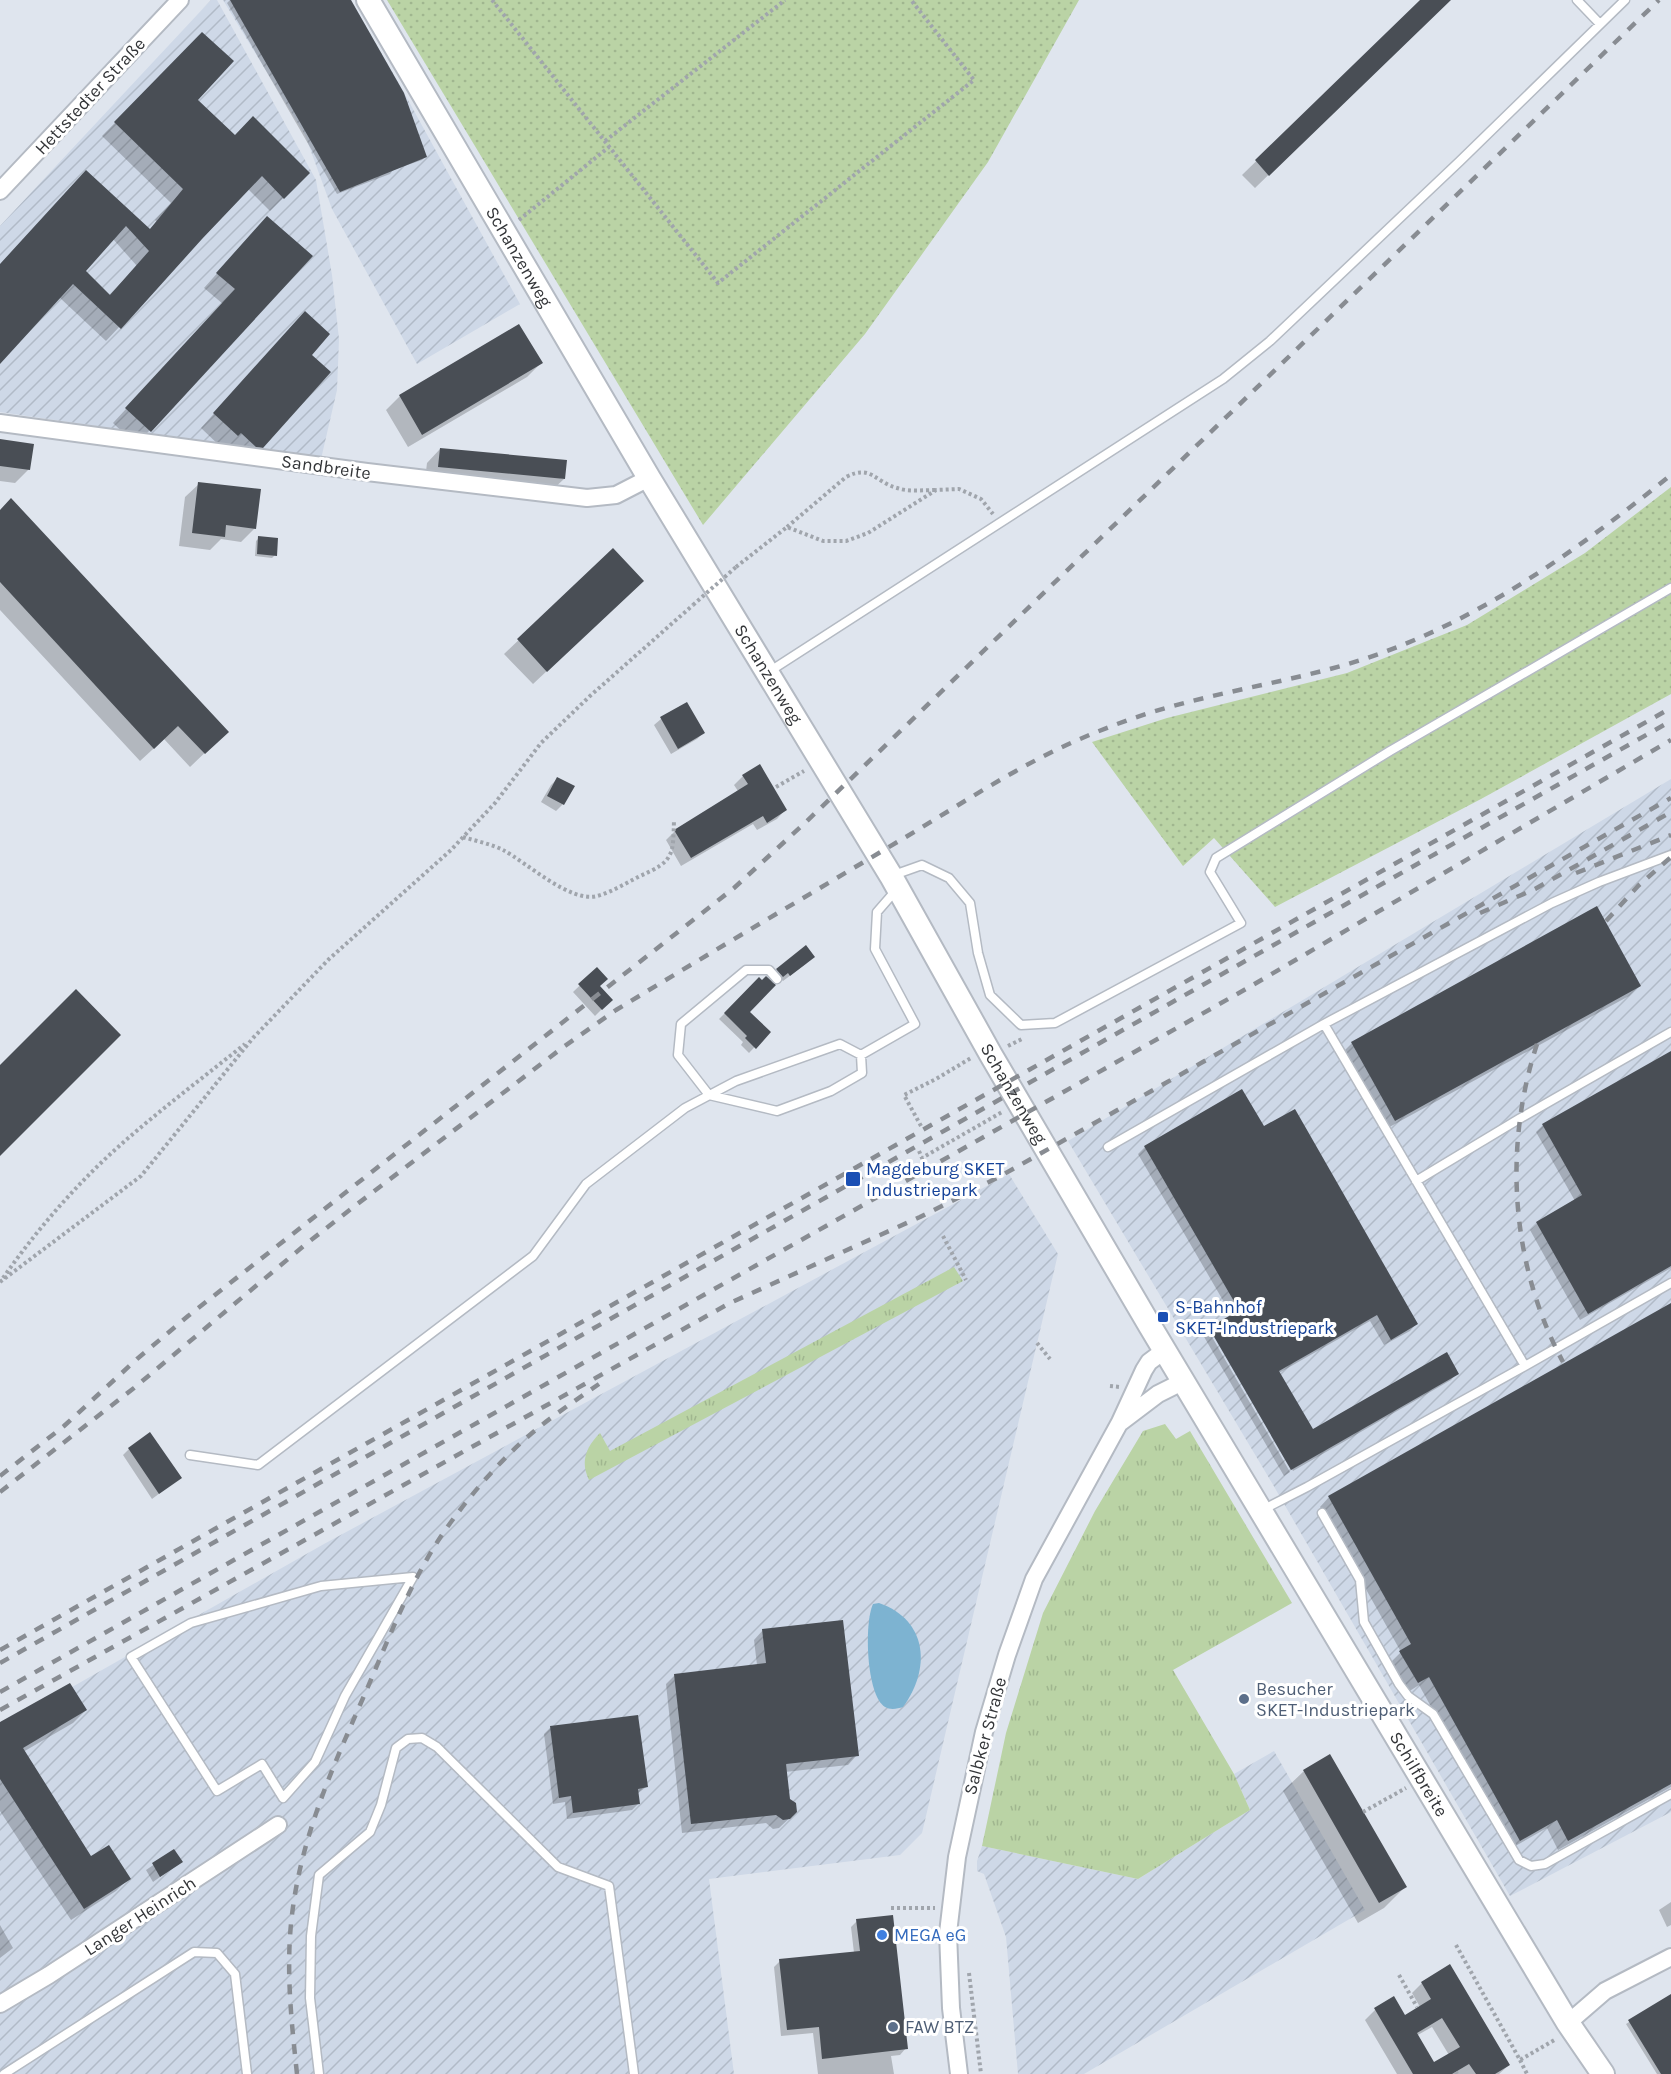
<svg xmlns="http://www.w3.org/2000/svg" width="1671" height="2074" font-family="Karla,sans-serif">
<defs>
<pattern id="industrial-furrows" width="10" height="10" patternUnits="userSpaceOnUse" patternTransform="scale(1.5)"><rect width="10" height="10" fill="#ced8e7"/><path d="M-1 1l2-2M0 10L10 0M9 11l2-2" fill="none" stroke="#b1bac7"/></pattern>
<pattern id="grass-tufts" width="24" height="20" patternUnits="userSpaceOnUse" patternTransform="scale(1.5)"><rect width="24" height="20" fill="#bad3a5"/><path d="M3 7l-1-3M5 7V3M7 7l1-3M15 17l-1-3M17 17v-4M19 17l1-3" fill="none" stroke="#a0b68f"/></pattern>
<pattern id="park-dots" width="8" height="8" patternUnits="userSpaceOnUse" patternTransform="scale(1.5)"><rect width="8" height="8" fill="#bad3a5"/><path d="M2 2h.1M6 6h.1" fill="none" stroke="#a0b68f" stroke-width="1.8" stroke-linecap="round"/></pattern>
</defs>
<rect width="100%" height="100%" fill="#dfe5ee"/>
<path fill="url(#industrial-furrows)" d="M 211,0 L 217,0 L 316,180 L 332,275 L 339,339 L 337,390 L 321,459 L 0,412 L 0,226 Z
M 223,0 L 351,0 L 402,89 L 520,304 L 417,364 L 332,209 L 305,135 Z
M 1671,779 L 1671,1812 L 1510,1896 L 1272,1483 L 1068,1141 Z
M 1009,1174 L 1058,1254 L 922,1833 L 900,1855 L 709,1879 L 734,2074 L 0,2074 L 0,1728 L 324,1544 Z
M 1274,1751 L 1365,1910 L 1084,2074 L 1018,2074 L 1006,1937 L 984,1874 L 977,1871 L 977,1861 L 982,1846 L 1138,1879 L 1250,1810 L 1234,1774 Z"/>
<path fill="url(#grass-tufts)" d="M 954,1267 L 963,1281 L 589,1480 C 580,1462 586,1447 600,1433 L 610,1451 Z
M 1165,1424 L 1176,1439 L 1190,1431 L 1292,1603 L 1173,1670 L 1234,1774 L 1250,1810 L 1138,1879 L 982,1846 L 1006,1733 L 1043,1613 L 1095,1511 L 1143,1431 Z"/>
<path fill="url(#park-dots)" d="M 387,0 L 1079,0 L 988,162 L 865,334 L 703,525 Z
M 1671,487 L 1671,694 L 1481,799 L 1275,907 L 1214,838 L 1183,866 L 1092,742 L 1167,718 L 1347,673 L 1467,625 L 1585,553 Z"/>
<path fill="#7db3d1" d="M 879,1603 C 928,1620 931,1669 903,1707 C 897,1709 890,1710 885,1707 C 866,1695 864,1623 873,1604 Z"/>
<path fill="#0003" fill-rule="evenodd" d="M 230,0 L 349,0 L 425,157 L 422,160 L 393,170 L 390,174 L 337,194 L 227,3 Z
M 1422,0 L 1449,0 L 1255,188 L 1242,175 Z
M 202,34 L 196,100 L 234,137 L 308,173 L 270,211 L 248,189 L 106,341 L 59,297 L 0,362 L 0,265 L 73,185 L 149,230 L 157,222 L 155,220 L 171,203 L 102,136 ZM 113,239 L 137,266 L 109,296 L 83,271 Z
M 254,232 L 311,256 L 136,445 L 113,423 L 223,304 L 204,288 Z
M 292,327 L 310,355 L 262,447 L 248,461 L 223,449 L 201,428 Z
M 541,363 L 527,377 L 408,447 L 386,410 L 400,396 Z
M 0,441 L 29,469 L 15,483 L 0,481 Z
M 440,449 L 564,479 L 550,492 L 425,480 L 427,463 Z
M 199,484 L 255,528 L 241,542 L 221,539 L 210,550 L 179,546 L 185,497 Z
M 0,512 L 213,745 L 190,767 L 164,739 L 140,761 L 0,610 Z
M 259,538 L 275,555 L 272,558 L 255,556 L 256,541 Z
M 613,550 L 629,594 L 533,684 L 504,654 Z
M 686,704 L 703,733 L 697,739 L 671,754 L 654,725 L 661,719 Z
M 743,776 L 785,810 L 777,819 L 757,830 L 753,824 L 681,866 L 666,840 L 675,831 L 738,791 L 734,785 Z
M 557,779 L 563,804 L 556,811 L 541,802 L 551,785 Z
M 807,963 L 783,981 L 780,978 L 771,976 L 777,970 Z
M 597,969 L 598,986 L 611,1000 L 595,1016 L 573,992 Z
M 759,979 L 748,1012 L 769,1032 L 749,1053 L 741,1045 L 743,1042 L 719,1019 Z
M 1639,986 L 1629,996 L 1384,1130 L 1342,1053 L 1352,1043 Z
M 1671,1052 L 1671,1268 L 1580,1320 L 1530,1230 L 1537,1224 L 1575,1201 L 1536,1132 L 1543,1125 Z
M 1242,1091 L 1263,1128 L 1416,1324 L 1410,1331 L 1384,1345 L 1370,1321 L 1279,1373 L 1312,1431 L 1457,1373 L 1451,1380 L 1293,1471 L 1211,1329 L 1232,1316 L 1138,1154 L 1145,1147 Z
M 1671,1305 L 1671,1787 L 1558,1850 L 1547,1828 L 1510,1849 L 1419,1685 L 1408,1692 L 1391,1662 L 1401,1652 L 1320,1507 L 1329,1497 Z
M 1208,1330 L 1290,1472 L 1284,1476 L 1203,1335 Z
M 129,1449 L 180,1478 L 152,1499 L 123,1455 Z
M 763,1630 L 857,1755 L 848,1765 L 785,1772 L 789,1800 L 796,1812 L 779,1828 L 773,1829 L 766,1823 L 682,1833 L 666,1684 L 675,1675 L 757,1665 L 754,1640 Z
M 86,1710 L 73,1723 L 23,1752 L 91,1858 L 129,1878 L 116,1891 L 71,1920 L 0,1811 L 0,1723 Z
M 550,1728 L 646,1787 L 637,1794 L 638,1804 L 632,1810 L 567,1819 L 565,1802 L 553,1804 L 544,1734 Z
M 1304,1771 L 1405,1887 L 1384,1908 L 1358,1923 L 1283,1791 Z
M 174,1851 L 181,1862 L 153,1882 L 146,1870 Z
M 1671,1902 L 1671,1925 L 1667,1927 L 1659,1910 Z
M 857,1921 L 906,2048 L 900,2055 L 891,2056 L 894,2074 L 818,2074 L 813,2033 L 781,2036 L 774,1967 L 780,1961 L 854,1953 L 851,1927 Z
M 0,1925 L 13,1948 L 0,1958 Z
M 1450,1966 L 1509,2065 L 1499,2074 L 1397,2074 L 1365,2020 L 1375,2010 L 1394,1998 L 1405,2017 L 1420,2007 L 1412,1993 L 1422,1983 ZM 1432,2027 L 1449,2055 L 1434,2065 L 1416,2036 Z
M 1671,1996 L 1671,2074 L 1657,2074 L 1626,2024 Z"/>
<path fill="#494e55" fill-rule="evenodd" d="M 230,0 L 351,0 L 404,93 L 427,157 L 340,192 Z
M 1420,0 L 1451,0 L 1269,176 L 1255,160 Z
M 202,32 L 234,61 L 198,100 L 235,135 L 253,116 L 310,173 L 284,199 L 262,176 L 202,239 L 121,329 L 73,284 L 0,364 L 0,264 L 86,170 L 150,229 L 183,189 L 114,122 ZM 126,226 L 149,251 L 110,295 L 86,271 Z
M 267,216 L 313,256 L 151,432 L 125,408 L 235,289 L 216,273 Z
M 305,311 L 330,334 L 312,355 L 331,372 L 263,448 L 256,447 L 241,433 L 238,436 L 213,413 Z
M 519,324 L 543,363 L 422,435 L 399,395 Z
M 0,439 L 34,444 L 30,470 L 0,466 Z
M 440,448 L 567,460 L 565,479 L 438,467 Z
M 198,482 L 261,489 L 256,529 L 226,525 L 225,537 L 192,533 Z
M 11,498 L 229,732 L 205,754 L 178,726 L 154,749 L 0,582 L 0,510 Z
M 258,536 L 278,538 L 277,556 L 257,554 Z
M 613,548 L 644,581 L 547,672 L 517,639 Z
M 687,702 L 705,733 L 678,749 L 660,717 Z
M 760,764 L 787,810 L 767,823 L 763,816 L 691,858 L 674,830 L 748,784 L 742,775 Z
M 557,777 L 575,786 L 564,805 L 547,796 Z
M 1597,906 L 1641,986 L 1395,1121 L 1351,1042 Z
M 806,945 L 815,957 L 790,976 L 788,973 L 783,977 L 776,969 Z
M 597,967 L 608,979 L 600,986 L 613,1000 L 602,1010 L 578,984 Z
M 766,976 L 776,985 L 750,1012 L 771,1032 L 756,1049 L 745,1038 L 747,1036 L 724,1013 L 759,977 L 762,980 Z
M 76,989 L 121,1035 L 0,1156 L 0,1065 Z
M 1671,1051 L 1671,1266 L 1588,1314 L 1536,1222 L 1582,1195 L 1542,1124 Z
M 1242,1089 L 1264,1126 L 1295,1109 L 1418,1324 L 1391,1340 L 1377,1315 L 1279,1371 L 1313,1429 L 1447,1352 L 1459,1374 L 1291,1470 L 1209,1328 L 1239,1310 L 1144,1146 Z
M 1671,1303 L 1671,1784 L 1568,1841 L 1557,1820 L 1520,1841 L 1429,1677 L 1418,1683 L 1399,1651 L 1411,1644 L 1328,1496 Z
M 150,1432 L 182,1478 L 159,1494 L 128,1448 Z
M 843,1620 L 859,1756 L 786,1764 L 790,1799 L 796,1803 L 797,1812 L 790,1819 L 783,1820 L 776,1815 L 691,1824 L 674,1674 L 766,1663 L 762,1629 Z
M 70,1683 L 87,1710 L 23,1748 L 91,1856 L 109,1845 L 131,1879 L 84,1909 L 0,1779 L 0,1722 Z
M 638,1715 L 648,1787 L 638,1789 L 640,1804 L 573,1813 L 571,1796 L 559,1798 L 550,1726 Z
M 1330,1754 L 1407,1887 L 1379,1903 L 1303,1770 Z
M 174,1849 L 183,1862 L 160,1877 L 152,1863 Z
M 893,1915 L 908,2049 L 822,2059 L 819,2027 L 787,2030 L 779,1959 L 860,1951 L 856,1919 Z
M 1450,1964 L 1510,2065 L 1495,2074 L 1476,2074 L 1469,2064 L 1452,2074 L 1413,2074 L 1374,2008 L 1394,1996 L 1405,2015 L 1431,1999 L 1421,1982 ZM 1442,2018 L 1460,2047 L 1434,2062 L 1417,2033 Z
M 1671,1994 L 1671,2074 L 1661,2074 L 1628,2020 Z"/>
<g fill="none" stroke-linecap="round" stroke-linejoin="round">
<g stroke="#b4bac3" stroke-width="11">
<path id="lane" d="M 1577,0 L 1600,24
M 767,673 L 1223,379 L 1270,341 L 1460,161 L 1625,0
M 891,876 L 922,865 L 949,878 L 970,903 L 978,953 L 990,995 L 1021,1025 L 1055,1023 L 1241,923 L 1210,872 L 1216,858 L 1390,751 L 1671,588
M 777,979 L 769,970 L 746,970 L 681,1024 L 678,1055 L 709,1095 L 777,1111 L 831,1091 L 862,1073 L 861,1055
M 1324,1024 L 1552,903 L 1599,882 L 1671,855
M 861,1055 L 915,1024 L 875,949 L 877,912 L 897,889
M 1108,1147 L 1324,1024 L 1525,1366 L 1307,1487 L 1262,1510
M 1416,1181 L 1519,1119 L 1671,1032
M 1525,1366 L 1671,1283
M 190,1455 L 258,1465 L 533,1256 L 586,1184 L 685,1108 L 736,1081 L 840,1044 L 861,1055
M 1322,1513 L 1360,1580 L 1364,1622 L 1399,1684 L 1408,1696 L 1433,1714 L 1519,1860 L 1531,1866 L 1545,1864 L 1671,1794
M 413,1577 L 345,1696 L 315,1762 L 283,1798 L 262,1764 L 217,1791 L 131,1657 L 191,1623 L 321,1586 Z
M 4,2074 L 194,1952 L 217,1953 L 235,1974 L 247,2074
M 319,2074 L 310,1998 L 311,1936 L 319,1875 L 370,1832 L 381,1805 L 396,1748 L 408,1739 L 422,1738 L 437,1747 L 558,1867 L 609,1886 L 634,2074"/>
</g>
<g stroke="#b4bac3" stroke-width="20">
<path id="street" d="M 0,191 L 180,0
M 0,423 L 367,472 L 587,498 L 616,495 L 649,478
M 1121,1422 L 1158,1394 L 1184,1381
M 0,2004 L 49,1975 L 278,1825
M 1568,2023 L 1605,1991 L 1671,1957
M 959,2074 L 951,2008 L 948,1933 L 957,1857 L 984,1732 L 1007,1655 L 1034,1579 L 1120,1422 L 1144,1370 L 1149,1362 L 1165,1350"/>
</g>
<g stroke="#b4bac3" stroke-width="26">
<g id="secondary">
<path id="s1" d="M 368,0 L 649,478 L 891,876 L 991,1055 L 1150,1326 L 1568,2023 L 1603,2074"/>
</g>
</g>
<path stroke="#a0a5ac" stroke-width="4" stroke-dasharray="3 3" stroke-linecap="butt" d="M 492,0 L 718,283 L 974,80 L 911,0
M 605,141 L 785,0
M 519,220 L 609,147
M 787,527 L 846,477 C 871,464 875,482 897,488 C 908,492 924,490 935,490
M 736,567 L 787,527 L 823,541 L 846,541 L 868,533 L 936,490 L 959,489 L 981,499 L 993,514
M 776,787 L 804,771
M 463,837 C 476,841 491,844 503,850 C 526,862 570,903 597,896 C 612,892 626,883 640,876 C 674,861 673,856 674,820
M 1008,1046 L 1022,1039
M 921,1126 L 904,1095 L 936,1079 L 971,1058
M 919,1151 L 922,1158 L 1002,1112
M 943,1236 L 966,1280
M 3,1278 C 38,1228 80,1180 126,1140 C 164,1107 205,1076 245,1044
M 0,1282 L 141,1176 L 253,1038 L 329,959 L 451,850 L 495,803 L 541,743 L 590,696 L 693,605
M 1037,1343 L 1050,1359
M 1110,1386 L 1120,1387
M 1363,1812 L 1406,1788
M 891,1908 L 935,1908
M 1456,1945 L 1520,2060 L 1556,2039
M 969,1973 L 981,2074
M 1399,1975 L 1417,2007
M 1520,2060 L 1527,2074
M 1456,2072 L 1457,2074"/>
<use href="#lane" stroke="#fff" stroke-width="8"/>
<use href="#street" stroke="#fff" stroke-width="16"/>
<use href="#secondary" stroke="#fff" stroke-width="22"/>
<path stroke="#888c92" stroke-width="4.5" stroke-dasharray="10 10" stroke-linecap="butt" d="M 1576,873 L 1671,835
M 1480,913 L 1535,889 L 1671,812
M 1606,921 L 1638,886 L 1671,857
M 1537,1044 C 1503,1148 1511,1265 1563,1362
M 0,1476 L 64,1426 L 137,1359 L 188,1316 L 734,888 L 806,822 L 1659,0
M 0,1492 L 134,1388 L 306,1244 L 356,1205 L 562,1048 L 616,1010 C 710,953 805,897 899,841 C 955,808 1011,770 1071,743 C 1102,729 1134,717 1166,708 C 1232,689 1299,680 1364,659 C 1480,621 1577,550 1671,475
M 0,1650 L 1671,708
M 0,1663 L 1671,721
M 0,1692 L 1246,989 L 1671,740
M 0,1710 L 730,1303 L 920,1217 L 997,1178 L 1671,798
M 297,2074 C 291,2018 285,1963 293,1907 C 303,1835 331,1771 360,1705 C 387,1644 411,1576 451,1522 C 479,1484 513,1446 551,1418 C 567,1406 583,1395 599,1384"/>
<path stroke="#a0a5ac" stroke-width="4" stroke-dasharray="3 3" stroke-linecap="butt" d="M 693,605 L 736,567"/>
</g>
<g fill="#1a4fb4" stroke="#fff" stroke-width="2">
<rect x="845" y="1171" width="16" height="16" rx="3"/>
<rect x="1157" y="1311" width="12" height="12" rx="3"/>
</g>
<g fill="#5c6f8a" stroke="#fff" stroke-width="2">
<circle cx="1244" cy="1699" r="6"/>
<circle cx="893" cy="2027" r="6"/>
</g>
<circle fill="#3f7fe0" stroke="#fff" stroke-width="2" cx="882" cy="1935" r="6"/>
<g text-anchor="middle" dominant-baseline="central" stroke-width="6" stroke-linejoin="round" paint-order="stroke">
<g font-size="18" fill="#333538" stroke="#fff">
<text transform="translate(90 96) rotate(-47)">Hettstedter Straße</text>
<text stroke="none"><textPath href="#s1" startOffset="298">Schanzenweg</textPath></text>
<text transform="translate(326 467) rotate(8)">Sandbreite</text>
<text stroke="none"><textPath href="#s1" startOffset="784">Schanzenweg</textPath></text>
<text stroke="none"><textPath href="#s1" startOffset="1270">Schanzenweg</textPath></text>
<text transform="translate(985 1736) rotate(-75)">Salbker Straße</text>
<text stroke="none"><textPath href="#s1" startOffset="2062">Schilfbreite</textPath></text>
<text transform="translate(140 1916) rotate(-33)">Langer Heinrich</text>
</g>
<g font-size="18" fill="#164399" stroke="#fff" text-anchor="start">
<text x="866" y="1169">Magdeburg SKET<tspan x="866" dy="21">Industriepark</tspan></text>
<text x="1175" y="1307">S-Bahnhof<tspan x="1175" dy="21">SKET-Industriepark</tspan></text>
</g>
<g font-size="18" fill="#4e5e75" stroke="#fff" text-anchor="start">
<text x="1256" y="1689">Besucher<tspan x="1256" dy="21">SKET-Industriepark</tspan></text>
<text x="905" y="2027">FAW BTZ</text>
</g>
<g font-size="18" fill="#366cbe" stroke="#fff" text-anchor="start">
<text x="894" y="1935">MEGA eG</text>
</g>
</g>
</svg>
